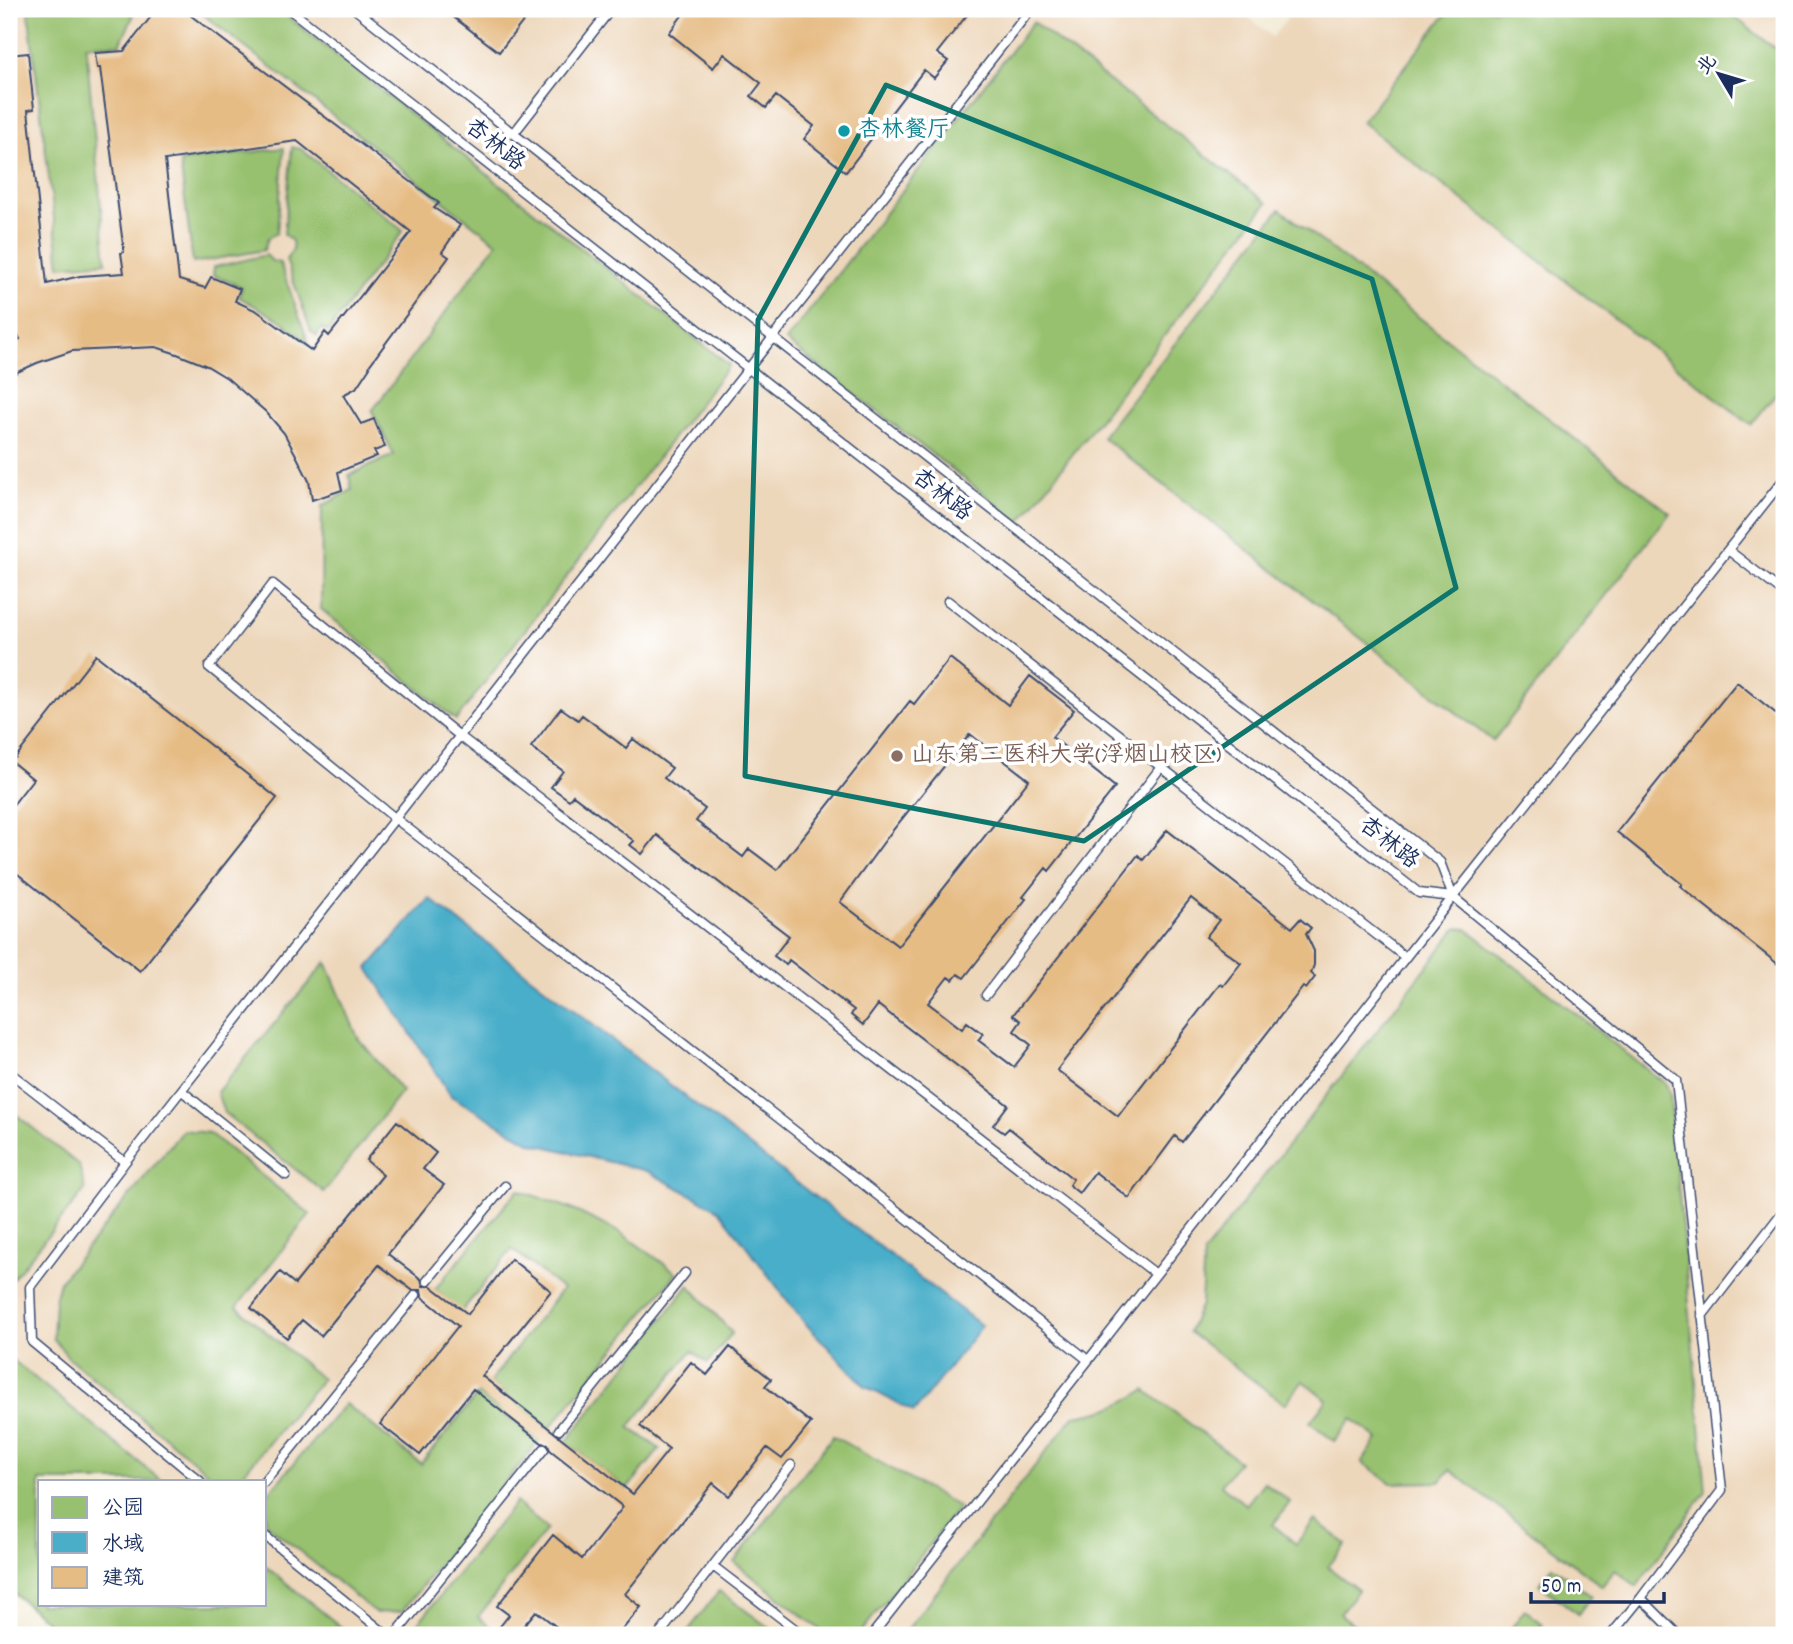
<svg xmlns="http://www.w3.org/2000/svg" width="1793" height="1644" font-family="Dekko,'LXGW WenKai TC',sans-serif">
<rect width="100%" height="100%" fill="#fff"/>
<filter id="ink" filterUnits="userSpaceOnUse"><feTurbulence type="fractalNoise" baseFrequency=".0143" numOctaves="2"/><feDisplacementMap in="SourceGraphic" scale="14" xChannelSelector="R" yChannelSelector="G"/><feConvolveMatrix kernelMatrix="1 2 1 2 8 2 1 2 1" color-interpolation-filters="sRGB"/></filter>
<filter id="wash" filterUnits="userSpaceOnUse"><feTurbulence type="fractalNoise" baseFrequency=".00686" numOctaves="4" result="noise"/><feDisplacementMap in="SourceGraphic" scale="28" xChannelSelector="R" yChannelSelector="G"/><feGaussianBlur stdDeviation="1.57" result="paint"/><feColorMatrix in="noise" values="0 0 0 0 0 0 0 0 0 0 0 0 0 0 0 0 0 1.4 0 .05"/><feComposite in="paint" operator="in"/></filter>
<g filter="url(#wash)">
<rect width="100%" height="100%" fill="#f1ead3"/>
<path fill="#edd7bb" d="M 9,9 L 1239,9 L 1272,37 L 1295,9 L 1784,9 L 1784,1635 L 199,1635 L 264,1604 L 264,1481 L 40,1481 L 9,1475 Z"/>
<path fill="#97c16e" stroke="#597866" stroke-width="2" d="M 28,9 L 131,9 L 133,17 L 120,44 L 86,45 L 106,262 L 60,266 Z
M 196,9 L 278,9 L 729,365 L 456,720 L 321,609 L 322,506 L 352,490 L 349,475 L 394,455 L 372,411 L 497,243 Z
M 1450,9 L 1724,9 L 1784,55 L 1784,383 L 1751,425 L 1362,122 Z
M 1033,22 L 1267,203 L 1020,522 L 786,341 Z
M 292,147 L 301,149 L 403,231 L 328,332 L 322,328 L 317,336 L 311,331 L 286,260 L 293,249 L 292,241 L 284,234 Z
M 284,148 L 277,233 L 268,238 L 264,250 L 193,263 L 180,161 Z
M 1280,209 L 1670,513 L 1493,741 L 1102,437 Z
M 266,255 L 272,261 L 280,263 L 309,344 L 283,322 L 239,297 L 242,287 L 213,275 L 214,267 Z
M 1457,928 L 1467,929 L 1666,1084 L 1670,1095 L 1706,1491 L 1637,1586 L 1615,1570 L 1602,1586 L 1450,1470 L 1440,1482 L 1391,1483 L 1362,1462 L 1378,1439 L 1352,1419 L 1334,1441 L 1310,1422 L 1327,1400 L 1303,1381 L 1285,1404 L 1189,1332 L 1201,1304 L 1204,1253 Z
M 326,962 L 358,1038 L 402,1091 L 324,1192 L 224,1113 L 217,1092 Z
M 9,1109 L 79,1165 L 85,1190 L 11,1281 L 9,1322 Z
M 183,1130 L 209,1133 L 310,1214 L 237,1307 L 322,1379 L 238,1480 L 218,1481 L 69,1358 L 53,1338 L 55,1300 L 60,1281 Z
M 518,1190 L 569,1208 L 621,1233 L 677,1273 L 549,1429 L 490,1382 L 562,1289 L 512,1249 L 462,1311 L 435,1289 Z
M 689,1285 L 732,1333 L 708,1363 L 692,1351 L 629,1427 L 660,1449 L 627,1489 L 566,1442 Z
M 9,1357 L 162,1481 L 40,1481 L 40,1604 L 264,1604 L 264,1565 L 351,1635 L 62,1635 L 9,1589 Z
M 1145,1390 L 1239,1461 L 1221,1485 L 1246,1505 L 1264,1482 L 1290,1502 L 1273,1525 L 1296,1544 L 1315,1520 L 1346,1544 L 1328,1567 L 1358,1590 L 1340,1614 L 1368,1635 L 903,1635 L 1074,1416 C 1104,1412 1119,1406 1145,1390 Z
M 478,1394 L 539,1441 L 402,1611 L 376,1613 L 266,1524 L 264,1498 L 345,1404 L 421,1464 Z
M 833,1436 L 959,1507 L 859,1635 L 827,1635 L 734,1562 Z
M 516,1502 L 547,1529 L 478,1617 L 500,1635 L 418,1635 L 418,1623 Z
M 1552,1566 L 1591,1596 L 1578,1614 L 1539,1584 Z
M 719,1591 L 779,1635 L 685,1635 Z
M 1525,1610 L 1543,1624 L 1534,1635 L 1506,1635 Z"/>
<path fill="#4aaec9" stroke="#326e94" stroke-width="2" d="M 429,898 L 982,1326 L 914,1412 L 866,1387 L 803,1321 L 719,1210 L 647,1171 L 531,1143 L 451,1096 L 368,968 Z"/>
<g id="blocks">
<path fill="#e6bc85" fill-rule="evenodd" d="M 157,9 L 182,9 L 439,203 L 434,208 L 460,225 L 442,252 L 449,257 L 369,366 L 370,367 L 356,388 L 343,395 L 361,424 L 374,419 L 385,447 L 374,451 L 377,456 L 338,472 L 342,490 L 312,500 L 309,481 L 296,455 L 284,433 L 266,412 L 227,378 L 207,366 L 177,354 L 156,347 L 72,351 L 37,363 L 9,376 L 9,345 L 20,339 L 9,318 L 9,55 L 28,53 L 34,109 L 28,110 L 47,284 L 80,276 L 124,273 L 121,253 L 124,252 L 100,68 L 97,68 L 95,53 L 124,51 ZM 297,141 L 411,232 L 329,336 L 325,332 L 312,351 L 257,311 L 235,301 L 240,289 L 211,277 L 205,288 L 179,280 L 165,160 Z
M 443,9 L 533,9 L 499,52 Z
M 687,9 L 959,9 L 967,15 L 937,53 L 948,61 L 934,78 L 924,70 L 846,172 L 804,139 L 814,126 L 776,96 L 766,108 L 751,96 L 761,83 L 724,54 L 713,68 L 669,33 Z
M 96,655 L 277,798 L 140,971 L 9,867 L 9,810 L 33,779 L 12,762 Z
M 950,658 L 1008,705 L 1030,676 L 1074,710 L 1052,737 L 1115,787 L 1049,871 L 1046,868 L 1023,897 L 1026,899 L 964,978 L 958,974 L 953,980 L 948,977 L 928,1003 L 962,1029 L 967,1022 L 983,1034 L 978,1040 L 1014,1067 L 1031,1045 L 1014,1031 L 1021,1021 L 1013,1015 L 1138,855 L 1143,860 L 1167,830 L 1292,928 L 1300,919 L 1311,928 L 1306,934 L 1314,951 L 1314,965 L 1311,973 L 1315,977 L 1306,989 L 1303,987 L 1182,1142 L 1175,1136 L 1129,1198 L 1095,1172 L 1079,1193 L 1069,1185 L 1073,1179 L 1009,1128 L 1004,1133 L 993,1125 L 1008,1105 L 878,1005 L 863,1025 L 851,1015 L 854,1010 L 789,960 L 786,965 L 774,956 L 789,936 L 657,835 L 642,854 L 630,845 L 634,841 L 573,795 L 569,800 L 551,787 L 563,771 L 531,747 L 561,708 L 578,720 L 582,715 L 626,748 L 633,739 L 672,768 L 664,778 L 705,809 L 696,821 L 743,857 L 749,849 L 777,870 L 910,701 L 914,704 ZM 970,734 L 1029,780 L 898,946 L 840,902 L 889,835 ZM 1191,898 L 1219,920 L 1206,937 L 1241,963 L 1223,986 L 1220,984 L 1118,1116 L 1057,1070 Z
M 1737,682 L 1784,720 L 1784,969 L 1680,886 L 1682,884 L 1617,832 Z
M 397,1121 L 436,1153 L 423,1169 L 444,1185 L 388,1254 L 421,1279 L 423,1286 L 431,1286 L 468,1314 L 511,1259 L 551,1291 L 482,1376 L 633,1494 L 669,1449 L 640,1426 L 691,1362 L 707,1375 L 730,1347 L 771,1379 L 765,1386 L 811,1423 L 782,1459 L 767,1448 L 729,1496 L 713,1483 L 625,1594 L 641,1607 L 618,1635 L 567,1635 L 536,1611 L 516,1635 L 506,1635 L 498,1629 L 509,1615 L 497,1606 L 553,1535 L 582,1559 L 623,1507 L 550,1450 L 548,1444 L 542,1443 L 473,1389 L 420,1455 L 380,1424 L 458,1326 L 422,1297 L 421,1290 L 412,1290 L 379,1265 L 321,1336 L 302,1320 L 287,1338 L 251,1308 L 280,1272 L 295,1284 L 383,1175 L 366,1160 Z"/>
</g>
</g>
<g filter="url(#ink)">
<use href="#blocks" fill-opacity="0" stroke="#3b4b70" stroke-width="2"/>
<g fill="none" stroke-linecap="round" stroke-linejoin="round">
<g stroke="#3b4b70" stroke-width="11">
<path id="lane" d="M 289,9 L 1419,893 L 1453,897
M 355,9 L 1440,862 L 1453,897
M 514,133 L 611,9
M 1728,550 L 1784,593
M 948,601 L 1405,957
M 9,739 L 9,740
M 1453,897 L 1784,479
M 986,995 L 1161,767
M 9,1072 L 125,1162
M 182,1091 L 286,1175
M 427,1281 L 505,1186
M 1702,1316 L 1784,1210
M 1088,1360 L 396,819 L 209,667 L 273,584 L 461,737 L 1156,1274
M 559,1430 L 685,1273
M 200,1481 L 32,1342 L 30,1287 L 125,1162 L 1031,9
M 264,1482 L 416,1295
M 264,1535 L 387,1635
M 713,1566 L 803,1635
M 395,1635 L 544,1449
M 659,1635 L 791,1465
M 872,1635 L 1453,897 L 1676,1080 L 1722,1490 L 1641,1598 L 1678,1635
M 1611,1635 L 1641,1598"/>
</g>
<use href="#lane" stroke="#fff" stroke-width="8"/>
</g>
</g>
<path fill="none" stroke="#0f766e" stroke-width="5" stroke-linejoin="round" d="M 886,85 L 1372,279 L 1456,588 L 1084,841 L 745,776 L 758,320 Z"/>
<circle fill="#0f9aa8" stroke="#fff" stroke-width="2.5" cx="844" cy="131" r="7"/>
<circle fill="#8d6e63" stroke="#fff" stroke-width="2.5" cx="897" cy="756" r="7"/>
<g text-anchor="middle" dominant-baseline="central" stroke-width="7" stroke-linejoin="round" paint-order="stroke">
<g font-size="23" fill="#0d838f" stroke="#fff" text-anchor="start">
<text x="858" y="131">杏林餐厅</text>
</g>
<g font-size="23" fill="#1b2f5e" stroke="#fff">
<text transform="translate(494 146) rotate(38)">杏林路</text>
<text transform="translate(941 496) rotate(38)">杏林路</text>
<text transform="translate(1388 844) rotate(38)">杏林路</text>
</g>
<g font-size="23" fill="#785e54" stroke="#fff" text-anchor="start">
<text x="911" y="756">山东第二医科大学(浮烟山校区)</text>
</g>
</g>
<rect width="1793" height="1644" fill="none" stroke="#fff" stroke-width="35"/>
<rect x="38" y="1480" width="228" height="126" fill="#ffffff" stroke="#a4acbf" stroke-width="2"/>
<rect x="52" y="1497" width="35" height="21" fill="#97c16e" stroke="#a4acbf" stroke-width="2"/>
<text x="102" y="1514" font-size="21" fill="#1b2f5e">公园</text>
<rect x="52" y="1532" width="35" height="21" fill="#4aaec9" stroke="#a4acbf" stroke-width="2"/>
<text x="102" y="1550" font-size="21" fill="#1b2f5e">水域</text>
<rect x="52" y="1567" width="35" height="21" fill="#e6bc85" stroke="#a4acbf" stroke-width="2"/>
<text x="102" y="1584" font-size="21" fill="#1b2f5e">建筑</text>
<g transform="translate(1719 74) rotate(308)" stroke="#ffffff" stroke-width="5" paint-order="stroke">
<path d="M0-5L12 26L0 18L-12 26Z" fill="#1b2f5e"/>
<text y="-10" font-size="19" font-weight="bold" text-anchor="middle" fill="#1b2f5e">北</text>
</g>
<path d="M1531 1592v10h133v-10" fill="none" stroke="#1b2f5e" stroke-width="3.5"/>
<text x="1541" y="1592" font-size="21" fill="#1b2f5e" stroke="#ffffff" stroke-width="5" paint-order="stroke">50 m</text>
</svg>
